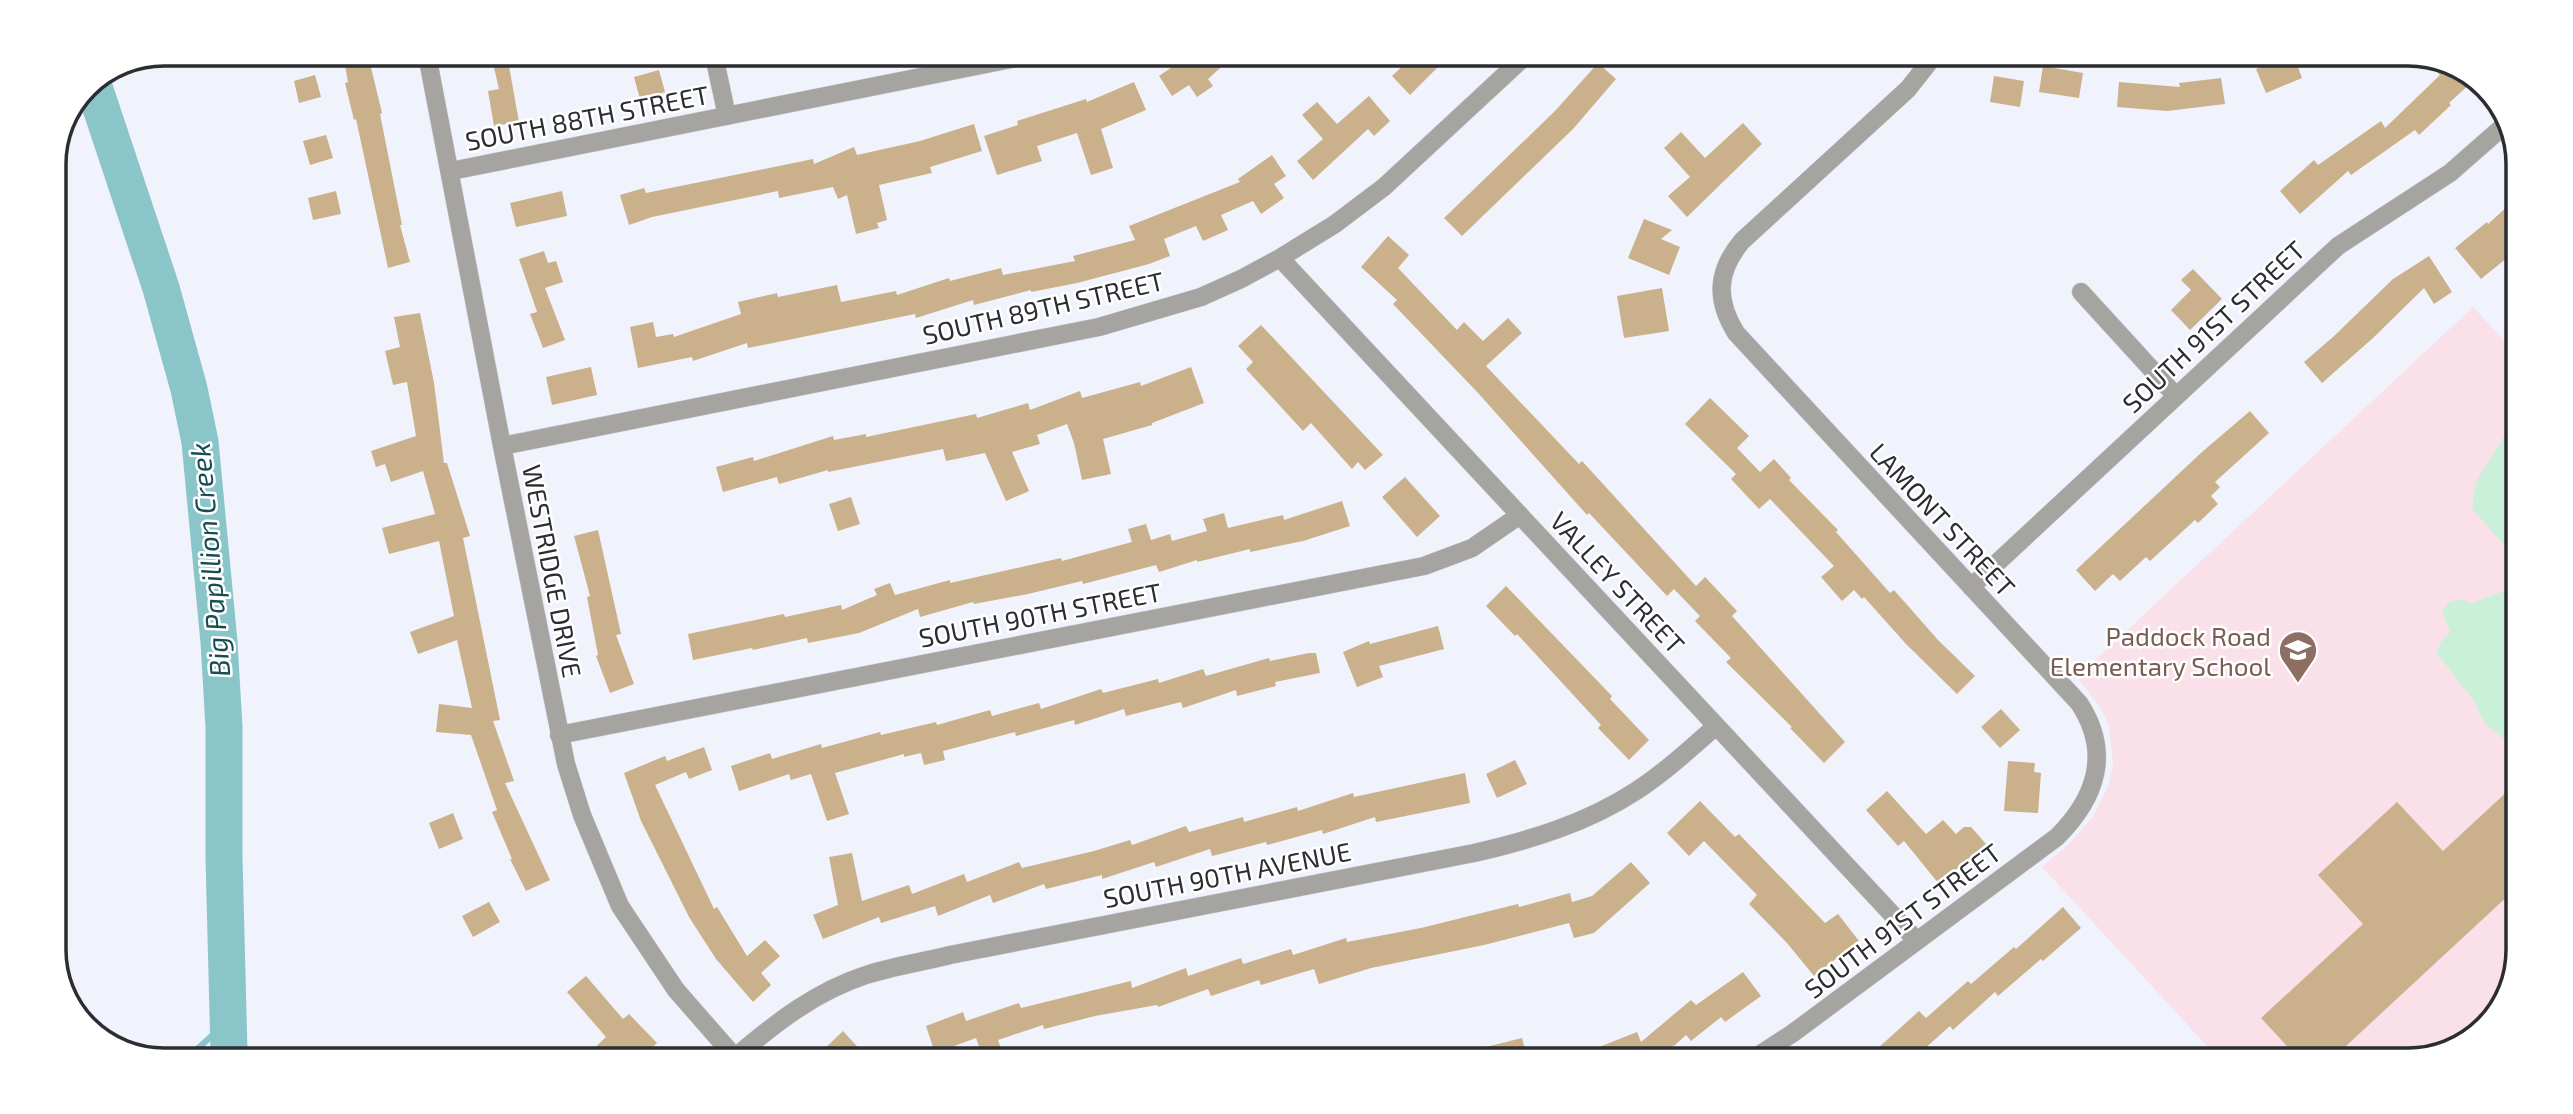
<svg xmlns="http://www.w3.org/2000/svg" width="2573" height="1114" font-family="'Exo 2',sans-serif">
<rect width="100%" height="100%" fill="#f0f2fc"/>
<path fill="#fae1e9" d="M 2473,307 L 2517,354 L 2510,991 L 2470,1041 L 2409,1060 L 2219,1059 L 2042,867 L 2071,842 L 2093,817 L 2109,784 L 2113,764 L 2109,726 L 2100,707 L 2077,677 Z"/>
<path fill="#cbf0d9" d="M 2516,431 L 2515,557 L 2472,509 L 2476,482 L 2506,433 Z
M 2514,587 L 2513,746 L 2484,723 L 2474,701 L 2436,652 L 2441,642 L 2450,632 L 2442,611 L 2449,602 L 2460,599 L 2472,603 Z"/>
<g fill="none" stroke-linecap="round" stroke-linejoin="round">
<path stroke="#8ac5c9" stroke-width="6" d="M 194,1052 L 227,1022"/>
<path stroke="#8ac5c9" stroke-width="37" d="M 93,84 L 161,288 L 189,389 L 200,442 L 219,642 L 224,727 L 224,858 L 229,1052"/>
</g>
<path fill="#cbb18b" d="M 343,55 L 368,55 L 382,113 L 380,114 L 402,225 L 400,225 L 410,262 L 388,268 L 356,119 L 354,120 L 345,83 L 348,82 Z
M 491,55 L 507,55 L 519,122 L 494,126 L 488,91 L 499,89 Z
M 1185,58 L 1231,58 L 1208,79 L 1213,86 L 1197,97 L 1189,85 L 1172,96 L 1159,76 Z
M 1410,59 L 1446,59 L 1410,95 L 1392,76 Z
M 2273,62 L 2296,62 L 2302,78 L 2266,93 L 2256,69 Z
M 2445,62 L 2450,63 L 2473,81 L 2449,103 L 2451,105 L 2419,135 L 2415,130 L 2351,175 L 2348,171 L 2300,214 L 2280,191 L 2314,160 L 2318,165 L 2381,121 L 2385,128 L 2440,75 L 2436,71 Z
M 1598,63 L 1616,79 L 1573,129 L 1462,236 L 1444,218 L 1555,111 Z
M 2043,66 L 2083,73 L 2079,98 L 2039,92 Z
M 659,70 L 665,92 L 640,99 L 634,77 Z
M 315,75 L 321,97 L 299,103 L 294,81 Z
M 1994,76 L 2024,81 L 2020,107 L 1990,102 Z
M 2221,78 L 2225,104 L 2167,111 L 2117,107 L 2119,82 L 2180,87 L 2179,83 Z
M 1134,82 L 1146,110 L 1101,129 L 1113,168 L 1091,175 L 1077,133 L 1037,146 L 1042,161 L 997,175 L 984,136 L 1018,125 L 1017,121 L 1086,99 L 1087,102 Z
M 1369,96 L 1390,121 L 1374,136 L 1368,129 L 1313,180 L 1297,161 L 1323,139 L 1302,115 L 1317,102 L 1337,124 Z
M 1743,123 L 1762,144 L 1687,217 L 1668,196 L 1690,177 L 1664,148 L 1681,132 L 1705,158 Z
M 974,124 L 982,151 L 930,167 L 932,173 L 879,185 L 887,220 L 877,223 L 879,228 L 856,234 L 847,195 L 838,199 L 833,187 L 779,198 L 778,191 L 652,217 L 629,225 L 620,195 L 644,188 L 646,193 L 813,159 L 814,164 L 854,147 L 857,155 L 920,141 Z
M 326,135 L 333,158 L 310,165 L 303,141 Z
M 1272,155 L 1286,176 L 1274,184 L 1284,198 L 1261,214 L 1253,201 L 1221,215 L 1228,230 L 1203,241 L 1196,226 L 1164,239 L 1170,256 L 1149,264 L 1077,283 L 1031,292 L 1031,290 L 974,305 L 973,300 L 916,318 L 915,314 L 748,348 L 747,343 L 693,361 L 692,357 L 638,368 L 630,327 L 653,322 L 656,337 L 673,334 L 674,337 L 741,314 L 738,302 L 777,293 L 778,297 L 837,285 L 841,302 L 896,291 L 897,295 L 949,278 L 950,281 L 1001,268 L 1003,275 L 1075,261 L 1073,256 L 1135,240 L 1129,226 L 1240,182 L 1238,179 Z
M 336,191 L 341,214 L 313,220 L 308,198 Z
M 562,191 L 567,216 L 516,227 L 510,203 Z
M 2518,197 L 2518,249 L 2481,279 L 2455,248 L 2487,222 L 2488,224 Z
M 1644,219 L 1672,230 L 1661,239 L 1680,247 L 1669,275 L 1628,258 Z
M 1388,236 L 1409,255 L 1398,268 L 1457,330 L 1464,322 L 1483,341 L 1508,318 L 1522,333 L 1486,366 L 1579,464 L 1582,461 L 1696,586 L 1705,577 L 1737,611 L 1732,616 L 1845,742 L 1824,763 L 1790,728 L 1792,727 L 1726,662 L 1731,658 L 1695,621 L 1700,616 L 1674,589 L 1667,596 L 1589,513 L 1587,515 L 1479,394 L 1393,304 L 1397,300 L 1361,267 Z
M 544,251 L 548,263 L 556,261 L 563,282 L 545,288 L 565,340 L 543,348 L 530,314 L 537,312 L 519,259 Z
M 2429,256 L 2452,292 L 2434,304 L 2424,288 L 2373,338 L 2322,383 L 2304,362 L 2333,337 L 2393,279 Z
M 2193,269 L 2222,299 L 2190,330 L 2171,310 L 2191,290 L 2181,280 Z
M 1662,288 L 1669,331 L 1624,338 L 1617,296 Z
M 420,313 L 434,383 L 444,463 L 447,463 L 470,536 L 463,538 L 500,720 L 493,721 L 514,781 L 505,783 L 550,880 L 526,891 L 510,859 L 512,859 L 492,812 L 497,810 L 471,735 L 436,732 L 439,704 L 472,708 L 457,640 L 418,654 L 410,632 L 454,616 L 439,541 L 389,554 L 382,528 L 435,514 L 423,471 L 391,482 L 385,464 L 376,467 L 371,451 L 416,436 L 407,382 L 393,385 L 385,351 L 400,347 L 394,317 Z
M 1261,325 L 1383,455 L 1365,470 L 1358,462 L 1352,469 L 1311,423 L 1303,431 L 1246,369 L 1253,362 L 1238,346 Z
M 591,367 L 597,395 L 552,405 L 546,377 Z
M 1191,367 L 1204,403 L 1152,423 L 1152,425 L 1103,439 L 1111,474 L 1082,480 L 1074,443 L 1067,424 L 1037,435 L 1040,444 L 1012,452 L 1029,491 L 1006,501 L 985,453 L 946,461 L 943,449 L 828,472 L 828,470 L 779,484 L 777,477 L 723,492 L 716,467 L 753,457 L 754,461 L 833,436 L 834,440 L 866,434 L 866,437 L 976,414 L 977,418 L 1028,403 L 1030,410 L 1080,391 L 1082,398 L 1140,382 L 1141,386 Z
M 1710,398 L 1749,436 L 1737,448 L 1760,472 L 1774,459 L 1791,478 L 1789,480 L 1838,530 L 1836,532 L 1890,593 L 1894,590 L 1938,640 L 1975,676 L 1957,694 L 1906,644 L 1864,597 L 1862,599 L 1854,590 L 1842,601 L 1821,577 L 1834,566 L 1770,499 L 1759,509 L 1731,479 L 1736,474 L 1685,424 Z
M 2250,411 L 2269,433 L 2215,482 L 2220,487 L 2211,496 L 2218,504 L 2198,523 L 2195,520 L 2150,561 L 2146,557 L 2120,581 L 2113,574 L 2095,591 L 2076,570 L 2202,452 Z
M 1405,477 L 1440,516 L 1417,537 L 1382,497 Z
M 851,497 L 860,524 L 838,531 L 829,504 Z
M 1342,501 L 1350,526 L 1303,541 L 1250,552 L 1250,549 L 1197,562 L 1197,560 L 1159,572 L 1156,565 L 1083,584 L 1082,581 L 1028,594 L 974,604 L 973,602 L 920,617 L 918,609 L 859,633 L 808,643 L 807,638 L 753,650 L 752,648 L 693,660 L 688,634 L 784,614 L 785,617 L 841,605 L 842,610 L 877,595 L 874,589 L 890,583 L 895,595 L 950,580 L 950,583 L 1061,558 L 1062,561 L 1132,542 L 1128,529 L 1146,524 L 1151,540 L 1170,534 L 1172,541 L 1207,531 L 1203,519 L 1224,513 L 1228,528 L 1283,515 L 1284,520 Z
M 598,530 L 621,634 L 616,635 L 634,684 L 610,693 L 596,656 L 598,655 L 587,597 L 590,596 L 574,536 Z
M 1506,586 L 1612,696 L 1610,699 L 1649,740 L 1629,760 L 1598,728 L 1601,725 L 1517,634 L 1515,636 L 1486,606 Z
M 1438,626 L 1444,649 L 1379,666 L 1383,677 L 1357,687 L 1343,652 L 1369,641 L 1370,644 Z
M 1309,653 L 1316,653 L 1320,673 L 1275,682 L 1276,686 L 1237,696 L 1236,690 L 1183,708 L 1181,702 L 1126,716 L 1124,709 L 1075,725 L 1074,720 L 1016,736 L 1015,732 L 943,751 L 945,760 L 924,765 L 921,753 L 904,757 L 904,754 L 835,773 L 849,814 L 827,821 L 811,774 L 791,780 L 789,774 L 739,791 L 731,766 L 770,753 L 772,759 L 821,744 L 822,748 L 880,732 L 881,735 L 936,722 L 937,725 L 990,710 L 992,716 L 1039,703 L 1041,709 L 1101,689 L 1103,693 L 1158,679 L 1159,683 L 1203,669 L 1206,676 L 1269,658 L 1270,661 Z
M 2001,709 L 2020,730 L 2000,748 L 1981,727 Z
M 704,747 L 712,770 L 689,779 L 686,772 L 655,785 L 714,909 L 717,907 L 747,956 L 765,940 L 780,956 L 761,973 L 771,985 L 753,1002 L 716,959 L 689,917 L 641,821 L 624,773 L 665,756 L 667,761 Z
M 1515,760 L 1527,784 L 1497,798 L 1486,774 Z
M 2008,761 L 2035,763 L 2034,772 L 2041,773 L 2038,813 L 2004,811 Z
M 1465,773 L 1470,803 L 1376,822 L 1375,817 L 1323,834 L 1322,830 L 1267,845 L 1266,842 L 1212,856 L 1210,849 L 1156,867 L 1154,862 L 1102,879 L 1102,875 L 1046,889 L 1044,884 L 993,903 L 990,895 L 938,916 L 935,906 L 881,923 L 879,917 L 823,939 L 813,915 L 838,905 L 829,857 L 852,853 L 862,901 L 909,885 L 912,894 L 964,874 L 967,882 L 1019,862 L 1022,868 L 1094,851 L 1130,840 L 1132,845 L 1186,826 L 1189,832 L 1243,817 L 1244,822 L 1297,807 L 1298,811 L 1353,793 L 1354,797 Z
M 2512,787 L 2511,893 L 2332,1059 L 2299,1059 L 2261,1018 L 2363,924 L 2318,875 L 2397,802 L 2443,851 Z
M 1887,791 L 1926,834 L 1943,820 L 1956,834 L 1964,827 L 1971,827 L 1986,844 L 1939,884 L 1904,841 L 1898,846 L 1866,810 Z
M 1700,801 L 1735,837 L 1739,834 L 1825,923 L 1838,914 L 1859,941 L 1814,976 L 1787,943 L 1749,904 L 1757,895 L 1704,841 L 1689,856 L 1667,833 Z
M 453,813 L 463,839 L 439,849 L 429,823 Z
M 1631,862 L 1650,883 L 1594,933 L 1574,938 L 1569,923 L 1484,945 L 1371,968 L 1319,984 L 1314,969 L 1261,985 L 1259,980 L 1211,996 L 1208,989 L 1158,1007 L 1157,1005 L 1095,1016 L 1044,1029 L 1043,1025 L 998,1040 L 1003,1055 L 982,1055 L 976,1038 L 935,1053 L 926,1026 L 963,1012 L 966,1021 L 1019,1003 L 1021,1008 L 1131,981 L 1132,988 L 1186,968 L 1188,976 L 1241,958 L 1243,964 L 1291,949 L 1293,955 L 1346,938 L 1347,942 L 1421,928 L 1518,904 L 1519,907 L 1570,893 L 1572,902 L 1592,896 Z
M 489,902 L 500,922 L 473,937 L 462,916 Z
M 2063,907 L 2081,928 L 2043,961 L 2041,959 L 1998,996 L 1995,992 L 1953,1030 L 1950,1026 L 1914,1058 L 1867,1058 L 1919,1011 L 1926,1018 L 1968,981 L 1971,984 L 2014,947 L 2016,949 Z
M 1743,972 L 1761,996 L 1725,1022 L 1721,1017 L 1691,1041 L 1686,1035 L 1675,1045 L 1646,1057 L 1574,1057 L 1637,1032 L 1641,1042 L 1691,1000 L 1696,1005 Z
M 586,976 L 623,1019 L 629,1014 L 657,1043 L 646,1053 L 589,1053 L 606,1037 L 567,992 Z
M 843,1031 L 864,1054 L 819,1054 Z
M 1522,1038 L 1527,1057 L 1471,1056 L 1470,1051 Z"/>
<g fill="none" stroke-linecap="round" stroke-linejoin="round">
<g stroke="#cdcfd7" stroke-width="19">
<path id="street" d="M 427,55 L 502,446 L 566,764 L 582,815 L 620,906 L 676,990 L 732,1054
M 714,56 L 727,116
M 451,171 L 1021,57
M 1280,258 L 1917,941
M 2081,292 L 2176,396
M 502,446 L 1099,327 L 1201,297 L 1241,279 L 1280,258 L 1335,224 L 1384,187 L 1522,59
M 1971,587 L 2338,246 L 2450,173 L 2507,123
M 559,735 L 1424,566 L 1472,548 L 1520,515
M 739,1054 C 778,1021 817,991 866,975 C 893,966 923,962 950,955 L 1474,853 C 1531,840 1587,823 1636,791 C 1665,772 1690,749 1716,726
M 1756,1057 L 1793,1033 L 2057,837 C 2096,798 2112,753 2079,703 L 1736,333 C 1715,299 1717,271 1742,241 L 1908,89 L 1930,61"/>
</g>
<use href="#street" stroke="#a6a4a0" stroke-width="18"/>
</g>
<defs>
<g id="school-pin" transform="scale(2.0125)"><path d="M0 17L-7.5 6A9.5 9.5 0 1 1 7.5 6Z" fill="#8d6e63" stroke="#fff"/><path d="M0-5L7-2L0 1L-7-2ZM-4 1L0 2.5L4 1V4Q0 6-4 4Z" fill="#fff"/></g>
</defs>
<g fill-rule="evenodd">
<use href="#school-pin" x="2298" y="650"/>
</g>
<g text-anchor="middle" dominant-baseline="central" stroke-width="5" stroke-linejoin="round" paint-order="stroke">
<g font-size="26" fill="#2c2d31" stroke="#fff">
<text transform="translate(587 117) rotate(-11)">SOUTH 88TH STREET</text>
<text transform="translate(1043 307) rotate(-13)">SOUTH 89TH STREET</text>
<text transform="translate(2213 326) rotate(-43)">SOUTH 91ST STREET</text>
<text transform="translate(1943 519) rotate(47)">LAMONT STREET</text>
<text transform="translate(553 571) rotate(79)">WESTRIDGE DRIVE</text>
<text transform="translate(1618 582) rotate(47)">VALLEY STREET</text>
<text transform="translate(1040 614) rotate(-11)">SOUTH 90TH STREET</text>
<text transform="translate(1227 874) rotate(-11)">SOUTH 90TH AVENUE</text>
<text transform="translate(1902 920) rotate(-37)">SOUTH 91ST STREET</text>
</g>
<g font-size="26" fill="#785e54" stroke="#fff" text-anchor="end">
<text x="2271" y="635">Paddock Road<tspan x="2271" dy="30">Elementary School</tspan></text>
</g>
<g font-size="28" font-style="italic" fill="#184c4f" stroke="#fff">
<text transform="translate(209 560) rotate(-95)">Big Papillion Creek</text>
</g>
</g>
<path d="M0 0H2573V1114H0ZM164 66H2408A98 98 0 0 1 2506 164V950A98 98 0 0 1 2408 1048H164A98 98 0 0 1 66 950V164A98 98 0 0 1 164 66Z" fill="#fff" fill-rule="evenodd"/>
<path fill="none" stroke="#2c2d31" stroke-width="3.5" d="M164 66H2408A98 98 0 0 1 2506 164V950A98 98 0 0 1 2408 1048H164A98 98 0 0 1 66 950V164A98 98 0 0 1 164 66Z"/>
</svg>
